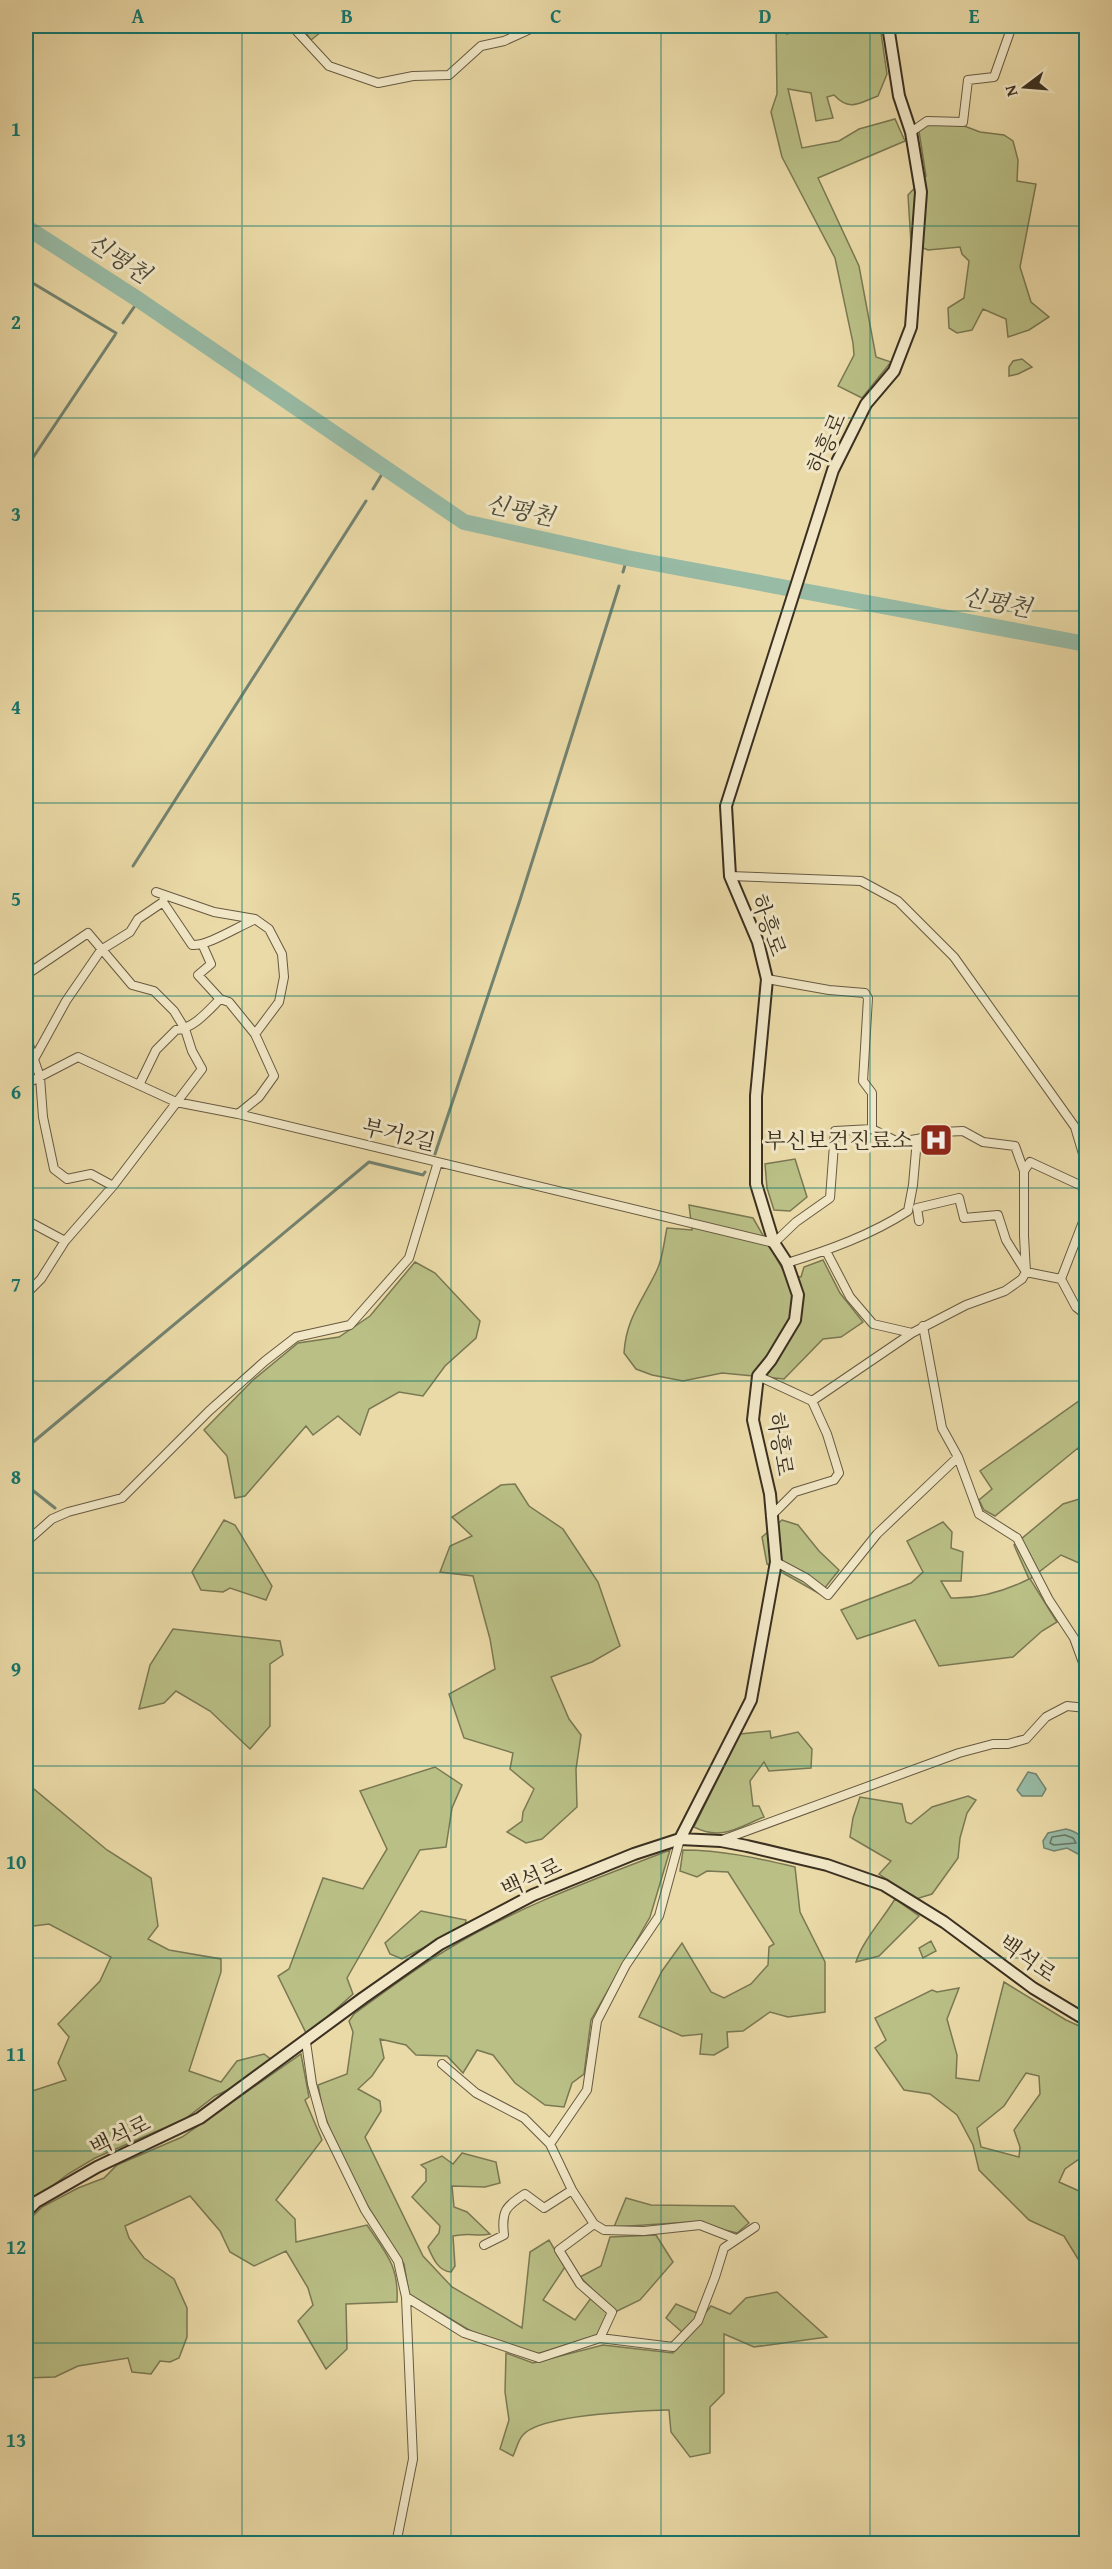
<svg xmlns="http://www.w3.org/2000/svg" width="1112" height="2569" font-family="'Gentium Book Plus','Noto Serif KR',serif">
<rect width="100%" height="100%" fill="#eadaa7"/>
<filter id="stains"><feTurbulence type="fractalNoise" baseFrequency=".00333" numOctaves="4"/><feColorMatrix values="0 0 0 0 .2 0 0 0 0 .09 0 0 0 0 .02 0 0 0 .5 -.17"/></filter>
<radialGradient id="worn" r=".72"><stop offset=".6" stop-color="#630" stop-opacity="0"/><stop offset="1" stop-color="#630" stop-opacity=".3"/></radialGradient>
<path fill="#b9bf85" stroke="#7a7853" stroke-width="1.5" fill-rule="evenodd" d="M 301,26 L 322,26 L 326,28 L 311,40 Z
M 776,26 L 788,26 L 787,34 L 807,26 L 880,26 L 887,74 L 878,96 C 859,103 850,112 834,95 L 827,97 L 833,118 L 816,121 L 811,93 L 788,89 L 802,148 L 839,141 L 859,129 L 895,119 L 905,141 L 818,178 L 859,266 L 876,357 L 891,362 L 862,398 L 838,386 L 854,355 L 853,343 L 835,258 L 782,157 L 771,112 L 777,94 Z
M 929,124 L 959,124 L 980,132 L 1004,135 L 1013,141 L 1018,160 L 1017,181 L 1036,184 L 1020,267 L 1031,302 L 1049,317 L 1029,330 L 1008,337 L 1006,319 L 983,309 L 972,330 L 957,333 L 949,328 L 948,308 L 964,298 L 969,261 L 962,254 L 960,247 L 928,250 L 911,243 L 908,195 L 926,176 L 919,131 Z
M 1022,359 L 1032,367 L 1018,374 L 1009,376 L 1009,367 L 1013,361 Z
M 795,1159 L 807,1197 L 790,1211 L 774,1210 L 767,1188 L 765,1164 Z
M 689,1205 L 753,1218 L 786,1275 L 801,1277 L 804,1267 L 823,1260 L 840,1293 L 863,1322 L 841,1337 L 823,1339 L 784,1379 L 722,1373 L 683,1381 L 652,1375 L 636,1369 L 624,1353 C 626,1318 643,1300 657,1270 C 663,1258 664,1241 667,1228 L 692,1230 Z
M 415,1262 L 435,1273 L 480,1321 L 476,1338 L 445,1366 L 423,1396 L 399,1392 L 369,1409 L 360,1435 L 338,1416 L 313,1435 L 306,1426 L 245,1496 L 235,1498 L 227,1456 L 204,1430 L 253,1380 L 298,1343 L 339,1337 L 370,1316 Z
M 1086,1396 L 1086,1459 L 1078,1448 L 995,1516 L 984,1510 L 979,1500 L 992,1489 L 980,1471 Z
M 515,1484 L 529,1506 L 563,1529 L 598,1582 L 620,1646 L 592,1662 L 551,1677 L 569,1719 L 581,1735 L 576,1769 L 577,1807 L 542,1839 L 526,1843 L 507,1832 L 522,1821 L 523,1812 L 534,1789 L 510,1769 L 513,1753 L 464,1738 L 449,1694 L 495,1669 L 490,1639 L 473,1576 L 440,1572 L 450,1546 L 472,1536 L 452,1517 L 501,1485 Z
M 1086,1497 L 1086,1566 L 1061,1555 L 1030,1579 L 1057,1622 L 1042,1631 L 1013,1657 L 939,1666 L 915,1620 L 857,1639 L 841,1610 L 911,1583 L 923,1572 L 907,1541 L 943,1522 L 952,1532 L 951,1548 L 963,1552 L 961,1581 L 941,1581 L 951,1598 C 978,1599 1005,1591 1029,1579 L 1014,1545 L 1063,1504 Z
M 224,1520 L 235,1525 L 272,1586 L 266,1600 L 230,1588 L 223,1592 L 201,1590 L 192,1572 Z
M 782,1520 L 798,1525 L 819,1551 L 839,1570 L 820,1594 L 767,1564 L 762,1537 Z
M 173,1629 L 280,1641 L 283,1655 L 270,1664 L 270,1726 L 250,1749 L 210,1711 L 176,1691 L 164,1703 L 139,1709 L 150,1665 Z
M 770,1731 L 771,1738 L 798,1732 L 812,1749 L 811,1768 L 769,1771 L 764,1762 L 750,1781 L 753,1806 L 759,1806 L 764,1817 C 737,1828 721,1841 694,1827 L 740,1734 Z
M 435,1767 L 462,1785 L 452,1808 L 446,1847 L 420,1850 L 347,1978 L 353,1994 L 307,2035 L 278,1976 L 289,1969 L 323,1878 L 363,1889 L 387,1849 L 360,1791 Z
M 26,1770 L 28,1784 L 107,1850 L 151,1878 L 158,1926 L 148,1939 L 169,1950 L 221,1959 L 221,1972 L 189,2071 L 221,2082 L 237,2061 L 264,2054 L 272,2060 L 232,2088 L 215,2096 L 185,2119 L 95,2158 L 68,2174 L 26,2206 L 26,2093 L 66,2080 L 58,2063 L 69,2037 L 58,2024 L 100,1981 L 111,1957 L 49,1924 L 26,1927 Z
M 968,1796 L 976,1800 L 967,1813 L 960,1838 L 958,1858 L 932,1894 L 916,1899 L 879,1874 L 891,1861 L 850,1837 L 853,1818 L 860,1797 L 902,1804 L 906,1822 L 911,1824 L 932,1807 Z
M 670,1850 L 650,1917 L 591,2020 L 584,2074 L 572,2083 L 564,2107 L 545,2105 L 515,2083 L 493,2055 L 477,2050 L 463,2073 L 447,2056 L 416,2055 L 406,2045 L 380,2039 L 384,2058 L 372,2076 L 358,2089 L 380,2101 L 381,2111 L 365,2137 L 423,2256 L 452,2287 L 522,2328 L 530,2252 L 549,2240 L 565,2267 L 543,2300 L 575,2320 L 591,2298 L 608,2313 L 597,2335 L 537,2354 L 474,2333 L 409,2294 L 404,2264 L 367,2205 L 333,2137 L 323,2111 L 318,2085 L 347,2074 L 353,2032 L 349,2021 L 354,2014 C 385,1991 416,1968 448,1949 C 517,1907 595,1879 670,1850 Z
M 683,1850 C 722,1850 757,1858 795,1867 L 800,1912 L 825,1962 L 825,2012 L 788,2017 L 770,2012 L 743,2031 L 727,2032 L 728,2047 L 714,2055 L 700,2054 L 702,2034 L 682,2036 L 639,2017 L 662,1971 L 682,1943 L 711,1992 L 724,1998 L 751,1984 L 768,1965 L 769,1947 L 774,1944 L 728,1872 L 707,1871 L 697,1877 L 680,1871 Z
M 895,1899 L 919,1916 L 879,1956 L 856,1962 C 863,1940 883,1919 895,1899 Z
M 421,1911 L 466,1920 L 465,1926 L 402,1959 L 390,1954 L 385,1943 Z
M 931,1941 L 936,1951 L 923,1958 L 919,1948 Z
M 1004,1982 L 1066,2020 L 1086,2029 L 1086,2154 L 1065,2169 L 1059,2182 L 1086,2194 L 1086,2272 L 1064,2236 L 1029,2220 L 979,2170 L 973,2145 L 957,2115 L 930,2094 L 904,2090 L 875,2048 L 886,2040 L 875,2018 L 932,1990 L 937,1992 L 959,1988 L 947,2019 L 957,2055 L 956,2078 L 979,2081 ZM 1026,2073 L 1039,2076 L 1040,2094 L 1014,2130 L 1020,2147 L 1019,2157 L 981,2147 L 977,2128 L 1004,2106 Z
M 301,2054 L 309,2097 L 305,2100 L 322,2140 L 276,2200 L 295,2219 L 296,2242 L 367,2225 C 386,2253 399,2266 397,2302 L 346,2304 L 347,2349 L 326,2369 L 298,2321 L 313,2305 L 308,2288 L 286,2251 L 254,2266 L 230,2252 L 220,2231 L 190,2196 L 125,2226 L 129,2238 L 144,2258 L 174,2279 L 187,2308 L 187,2337 L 179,2358 L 170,2362 L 160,2361 L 151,2374 L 132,2372 L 128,2358 L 78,2366 L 55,2377 L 26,2378 L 26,2223 L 42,2207 L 78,2188 L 104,2178 L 117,2165 L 182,2137 Z
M 462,2153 L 496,2162 L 500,2183 L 485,2187 L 452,2186 L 454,2207 L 467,2212 L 490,2234 C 476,2237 470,2232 453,2236 L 455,2266 L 451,2272 C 438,2271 433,2258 428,2247 L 439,2233 L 440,2226 L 412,2197 L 426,2181 L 426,2169 L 421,2165 L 442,2156 L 453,2164 Z
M 626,2198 L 651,2205 L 734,2206 L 749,2223 L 737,2233 L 691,2222 L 614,2227 Z
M 656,2235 L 673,2262 L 640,2300 L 615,2312 L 580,2277 L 601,2266 L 610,2237 Z
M 777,2292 L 827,2337 L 754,2347 L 724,2334 L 724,2393 L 710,2407 L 710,2453 L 690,2457 L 671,2432 L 669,2410 C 640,2411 541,2414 523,2435 C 518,2440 516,2450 513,2456 L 500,2449 L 509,2420 L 505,2392 L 506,2353 L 533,2363 L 603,2345 L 673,2353 L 711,2306 L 730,2314 L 746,2298 Z
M 676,2304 L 697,2313 L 694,2320 L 682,2332 L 666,2318 Z"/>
<path fill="#98bba6" stroke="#738371" stroke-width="1.5" d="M 1028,1772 L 1036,1774 L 1046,1789 L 1042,1796 L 1022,1796 L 1017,1790 Z
M 1066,1829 C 1078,1832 1083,1836 1085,1849 L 1080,1855 L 1067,1848 L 1054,1851 L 1044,1848 L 1043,1841 L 1048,1833 Z"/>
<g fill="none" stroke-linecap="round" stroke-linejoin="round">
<path stroke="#6a7664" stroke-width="1.5" d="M 1065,1835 L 1073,1838 L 1076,1843 L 1054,1845 L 1050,1843 L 1052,1837 Z"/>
<path stroke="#738371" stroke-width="3" d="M 26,279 L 116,333
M 123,323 L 139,300
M 26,468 L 115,335
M 373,489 L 385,469
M 623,572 L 627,558
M 1086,644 L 1086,643
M 133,866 L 366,501
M 435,1154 L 520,900 L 619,586
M 26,1448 L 369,1162 L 423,1175 L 425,1172
M 26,1485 L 55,1508"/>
<path stroke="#98bba6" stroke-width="16" d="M 26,227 L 139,300 L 464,522 L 627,558 L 1086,644"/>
<g stroke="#675a42" stroke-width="10">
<path id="street" d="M 292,26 L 329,66 L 378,83 L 413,76 L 449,75 L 481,46 L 504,41 L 537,26
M 911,132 L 927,121 L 963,122 L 968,80 L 994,77 L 1012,26
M 730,876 L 861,881 L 898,901 L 954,957 L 1075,1127 L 1084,1157 L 1083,1222 L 1061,1279 L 1076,1307 L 1086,1315
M 156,892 L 214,912 L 255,919 L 269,929 L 282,954 L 284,977 L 279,1002 L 255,1034 L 274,1076 L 259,1097 L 238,1114
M 163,902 L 192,945 C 208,946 237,927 254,920
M 203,946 L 211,964 L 198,975 L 220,999 L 229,1002 L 255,1034
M 26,975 L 88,933 L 132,985 L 154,991 L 174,1011 L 185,1029 L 192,1051 L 202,1069 L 113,1186 L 65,1241 L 41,1279 L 26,1294
M 767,979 L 829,990 L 865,993 L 868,998 L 863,1081 L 872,1093 L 872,1129 L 898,1142 L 917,1139 L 942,1132 L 963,1131 L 983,1142 L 1015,1146 L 1024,1171 L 1030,1162 L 1084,1187
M 26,1036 L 40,1077 L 43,1117 L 54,1169 L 67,1179 L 91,1174 L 113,1186
M 33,1061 L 66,1001 L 101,950 L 130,932 L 138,919 L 163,902 L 165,895
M 26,1084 L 78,1057 L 176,1102 L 238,1114 L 774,1243 L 796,1222 L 830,1198 L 835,1131 L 872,1129
M 139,1085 L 156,1050 L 176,1030 C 194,1028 207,1012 220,999
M 26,1220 L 65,1241
M 919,1221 L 917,1208 L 959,1198 L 964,1218 L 998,1215 L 1006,1240 L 1026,1272 L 1061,1279
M 826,1251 L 850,1297 L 873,1324 L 912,1333 L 966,1305 L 1005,1291 L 1022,1279 L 1026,1272 L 1024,1236 L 1024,1171
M 787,1263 C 829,1250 871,1235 908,1211 L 913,1185 L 917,1139
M 758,1376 L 812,1401 L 912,1333
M 958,1457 L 979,1514 L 1017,1538 L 1049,1600 L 1074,1638 L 1086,1671
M 771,1516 L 795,1492 L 834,1480 L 839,1473 L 827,1434 L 812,1401
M 26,1542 L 52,1519 L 68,1512 L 122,1498 L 209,1411 L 265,1361 L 296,1337 L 350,1325 L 409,1258 L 438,1162
M 776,1562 L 806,1578 L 828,1595 L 877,1534 L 958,1457 L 942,1428 L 923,1326
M 722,1840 L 959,1753 L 993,1744 L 1008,1744 L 1026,1739 L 1046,1717 L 1067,1706 L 1086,1708
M 306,2042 L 312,2084 L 323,2124 L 365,2210 L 398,2261 L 406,2297 L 413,2459 L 396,2544
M 442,2064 L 476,2093 L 524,2118 L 550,2144
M 594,2224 L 572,2190 L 550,2144 L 587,2090 L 597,2021 L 626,1965 L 659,1916 L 680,1839
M 484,2245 L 504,2235 C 501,2211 506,2206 525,2194 L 544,2208 L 572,2190
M 406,2297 L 464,2333 L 539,2358 L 600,2338 L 673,2347 L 698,2321 L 715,2277 L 724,2248 L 755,2227
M 600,2338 L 612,2312 L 580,2284 L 559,2250 L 594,2224 L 604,2230 L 644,2231 L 700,2225 L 736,2239"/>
</g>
<g stroke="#3b3021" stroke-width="14">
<path id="secondary" d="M 680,1839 L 751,1700 L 776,1562 L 770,1494 L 753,1420 L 758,1376 L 771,1360 L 795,1320 L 798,1295 L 787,1263 L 774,1243 L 756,1184 L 756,1096 L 767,979 L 758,942 L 730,876 L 726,806 L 833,470 L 866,404 L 894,371 L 911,327 L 921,192 L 911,132 L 899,96 L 888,26
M 26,2212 L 36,2202 L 97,2167 L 200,2118 L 363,1998 L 440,1944 L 533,1895 L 634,1854 L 680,1839 L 721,1841 L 747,1846 L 827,1865 L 884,1885 L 944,1922 L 1033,1988 L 1086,2020"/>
</g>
<use href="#street" stroke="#f1e7c6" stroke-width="8"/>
<use href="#secondary" stroke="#f1e7c6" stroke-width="10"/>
</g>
<path fill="none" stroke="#0f766e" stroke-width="1.5" stroke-opacity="0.55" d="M 242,26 L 242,2544M 451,26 L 451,2544M 661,26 L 661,2544M 870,26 L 870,2544M 26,226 L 1086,226M 26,418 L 1086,418M 26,611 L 1086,611M 26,803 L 1086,803M 26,996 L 1086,996M 26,1188 L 1086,1188M 26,1381 L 1086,1381M 26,1573 L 1086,1573M 26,1766 L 1086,1766M 26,1958 L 1086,1958M 26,2151 L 1086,2151M 26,2343 L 1086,2343"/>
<defs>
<g id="hospital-square" transform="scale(1.725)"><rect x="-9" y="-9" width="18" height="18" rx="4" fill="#8f2418" stroke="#f1e7c6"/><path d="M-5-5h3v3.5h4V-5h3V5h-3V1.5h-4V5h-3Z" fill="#fff"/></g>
</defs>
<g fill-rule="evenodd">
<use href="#hospital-square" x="936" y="1140"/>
</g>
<g text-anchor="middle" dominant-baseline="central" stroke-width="6" stroke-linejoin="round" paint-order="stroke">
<g font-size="22" fill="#3b3021" stroke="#f1e7c6">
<text transform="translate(826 443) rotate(-66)">하흥로</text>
<text transform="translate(769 925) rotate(70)">하흥로</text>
<text transform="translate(399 1134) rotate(13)">부거2길</text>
<text transform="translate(781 1444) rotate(81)">하흥로</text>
<text transform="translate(531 1877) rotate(-25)">백석로</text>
<text transform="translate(1028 1958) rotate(35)">백석로</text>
<text transform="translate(120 2135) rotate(-26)">백석로</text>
</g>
<g font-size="22" fill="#3b3021" stroke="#f1e7c6" text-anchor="end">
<text x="913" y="1140">부신보건진료소</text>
</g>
<g font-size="24" font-style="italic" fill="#4e4c3c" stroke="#f1e7c6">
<text transform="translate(119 258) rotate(33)">신평천</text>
<text transform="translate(520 510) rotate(12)">신평천</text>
<text transform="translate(997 602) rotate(11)">신평천</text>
</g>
</g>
<rect width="1112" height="2569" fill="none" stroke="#eadaa7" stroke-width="66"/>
<g transform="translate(1025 87) rotate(254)" stroke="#f1e7c6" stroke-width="4.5" paint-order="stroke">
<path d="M0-4.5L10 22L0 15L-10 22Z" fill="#3b3021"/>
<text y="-9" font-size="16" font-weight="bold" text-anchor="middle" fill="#3b3021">N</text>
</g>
<rect x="33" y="33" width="1046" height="2503" fill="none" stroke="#0f766e" stroke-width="2"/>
<g font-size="20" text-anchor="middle" font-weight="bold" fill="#0f766e">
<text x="138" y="23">A</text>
<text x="347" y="23">B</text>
<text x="556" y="23">C</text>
<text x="765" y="23">D</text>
<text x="974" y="23">E</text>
<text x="16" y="136">1</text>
<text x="16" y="329">2</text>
<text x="16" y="521">3</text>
<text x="16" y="714">4</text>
<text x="16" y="906">5</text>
<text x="16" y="1099">6</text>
<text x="16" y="1291">7</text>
<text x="16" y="1484">8</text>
<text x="16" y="1676">9</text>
<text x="16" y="1869">10</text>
<text x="16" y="2061">11</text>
<text x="16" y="2254">12</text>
<text x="16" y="2447">13</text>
</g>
<rect width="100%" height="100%" filter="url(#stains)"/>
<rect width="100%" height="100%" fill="url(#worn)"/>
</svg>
